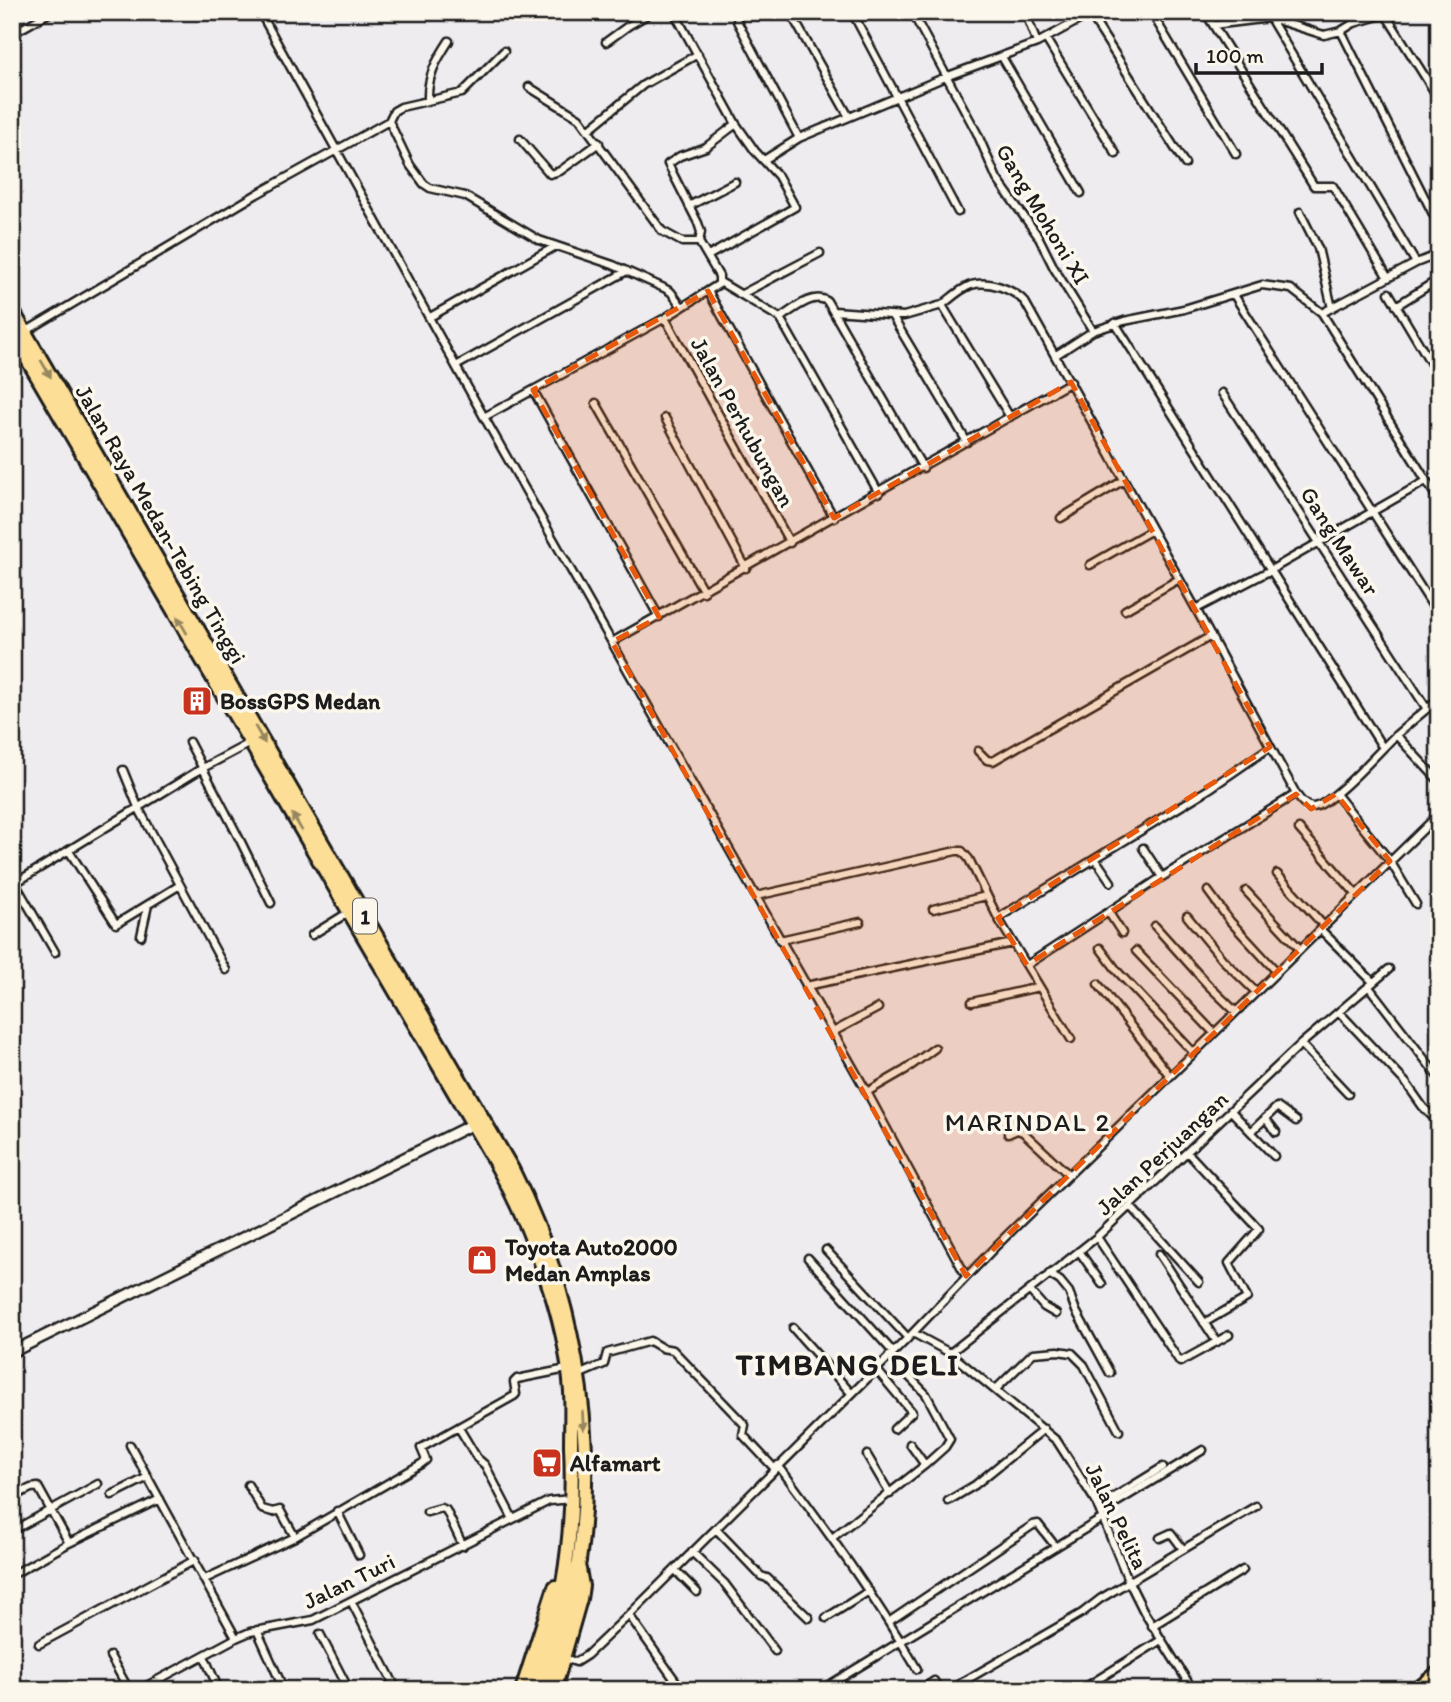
<svg xmlns="http://www.w3.org/2000/svg" width="1451" height="1702" font-family="Itim,sans-serif">
<rect width="100%" height="100%" fill="#efecf0"/>
<filter id="ink" filterUnits="userSpaceOnUse"><feTurbulence type="fractalNoise" baseFrequency=".0143" numOctaves="2"/><feDisplacementMap in="SourceGraphic" scale="14" xChannelSelector="R" yChannelSelector="G"/><feConvolveMatrix kernelMatrix="1 2 1 2 8 2 1 2 1" color-interpolation-filters="sRGB"/></filter>
<g filter="url(#ink)">
<g fill="none" stroke-linecap="round" stroke-linejoin="round">
<g stroke="#1c1c1c" stroke-width="11">
<path id="street" d="M 260,12 L 484,417 L 867,1092 L 966,1276
M 674,12 L 736,124 L 755,151 L 778,176 L 795,207 L 708,256
M 790,12 L 849,117
M 852,12 L 958,212
M 912,12 L 977,133 L 997,179 L 1038,236 L 1054,268 L 1093,331
M 1025,12 L 1037,43
M 1151,12 L 1236,154
M 1205,12 L 1314,186 L 1333,186 L 1388,278
M 1386,15 L 1439,99
M 1091,16 L 1185,164
M 1270,18 L 1416,263
M 737,21 L 799,138
M 1213,25 L 1270,18 L 1324,35 L 1341,31 L 1354,23 L 1392,12
M 1341,31 L 1439,226
M 12,34 L 51,12
M 1046,39 L 1116,154
M 606,42 L 628,26 L 652,12
M 1002,57 L 1081,193
M 529,87 L 579,118 L 662,231 L 682,242 L 699,242
M 428,101 C 427,76 436,61 449,41
M 389,121 L 394,111 L 401,107 L 462,93 L 504,51
M 1439,129 L 1436,144 L 1439,150
M 588,130 L 643,85 L 698,54
M 520,139 L 550,174 L 560,171 L 599,143
M 764,160 L 799,138 L 948,76 L 1037,43 L 1094,12
M 689,206 L 735,182
M 1300,212 L 1318,248 L 1332,308
M 720,282 L 780,318 L 879,493
M 708,291 L 834,518
M 1389,293 L 1439,377
M 742,294 L 820,253
M 1234,295 L 1439,616
M 942,305 C 951,298 960,289 971,285 C 989,280 1013,289 1025,302 L 1196,609 L 1296,794 C 1300,800 1305,807 1313,807 C 1331,806 1380,750 1396,735 C 1410,723 1424,711 1439,699
M 1396,306 L 1439,279
M 834,311 L 904,316 L 942,305 L 1010,417
M 1322,313 L 1416,263 L 1439,254
M 892,316 L 967,442
M 430,317 L 556,246
M 665,318 L 790,543
M 780,318 C 793,310 812,292 827,301 L 923,468
M 1115,323 L 1383,748
M 25,332 L 257,194 L 389,121 L 410,165 L 424,184 L 430,188 L 465,196 L 539,240 L 613,265 L 664,288 L 671,292 L 682,307
M 1056,355 L 1093,331 L 1124,321 L 1184,309 L 1262,285 L 1291,289 L 1322,313 L 1439,501
M 456,366 L 627,271
M 533,390 L 659,617
M 1222,393 L 1427,709
M 596,403 L 704,592
M 484,417 L 665,318 L 719,284 L 719,276 L 699,242 L 701,232 L 698,223 L 668,164 L 680,156 L 706,147 L 736,124
M 665,418 L 746,568
M 1061,518 L 1124,480
M 1090,565 L 1152,530
M 1196,609 L 1269,571 L 1426,481
M 1125,610 L 1179,579
M 612,642 L 1071,382
M 1396,735 L 1439,781
M 189,742 L 240,840 L 271,903
M 978,751 L 987,760 L 993,761 L 1211,636
M 123,770 L 138,807 L 226,970
M 1336,794 L 1390,861 L 1416,904
M 1299,829 L 1356,894
M 1143,848 L 1162,877
M 69,851 L 116,924 L 180,885
M 1096,860 L 1111,882
M 1277,874 L 1324,926
M 15,883 L 55,952
M 12,885 L 201,769 L 250,743
M 1208,891 L 1230,921 L 1277,972
M 1246,891 L 1300,949
M 756,896 L 956,851 L 962,851 L 969,859 L 998,918 L 1071,1039
M 933,909 L 986,896
M 1109,913 L 1122,933
M 1187,916 L 1223,960 L 1256,992
M 998,918 L 1209,789 L 1270,747
M 1155,926 L 1208,985 L 1236,1012
M 1321,930 L 1373,982
M 312,935 L 349,912
M 141,936 L 148,905
M 780,940 L 860,922
M 1100,948 L 1118,972 L 1194,1053
M 1136,951 L 1214,1033
M 1027,965 L 1162,877 L 1296,794
M 1098,984 L 1170,1076
M 806,986 L 1013,943
M 1369,987 L 1439,1078
M 972,1002 L 1039,987
M 1339,1012 L 1406,1083 L 1423,1107 L 1439,1123
M 833,1032 L 878,1008
M 1301,1044 L 1348,1094
M 867,1092 L 905,1070 L 935,1048
M 1232,1112 L 1274,1156
M 1265,1118 L 1276,1132
M 1251,1132 L 1277,1107 L 1296,1121
M 1008,1134 L 1017,1130 L 1023,1132 L 1069,1175
M 1188,1153 L 1259,1229 L 1229,1263 L 1247,1298 L 1204,1323
M 1130,1206 L 1199,1282
M 1097,1237 L 1180,1362 L 1229,1335
M 826,1250 L 908,1338
M 1079,1251 L 1102,1284
M 1159,1254 L 1217,1342
M 808,1258 L 893,1352
M 1049,1274 L 1060,1281 L 1069,1292 L 1076,1311 L 1110,1373
M 1030,1291 L 1044,1307 L 1056,1314
M 793,1328 L 851,1393
M 913,1333 L 950,1353 L 1057,1441 L 1096,1502 L 1129,1582 L 1144,1612 L 1193,1690
M 950,1353 L 1097,1237 L 1301,1044 L 1389,969
M 876,1369 L 912,1412 L 894,1429
M 578,1375 L 604,1364 L 607,1353 L 650,1341 L 662,1348 L 673,1350 L 745,1425 L 743,1435 L 775,1469
M 995,1390 L 1033,1353 L 1058,1351 L 1072,1353 L 1084,1365 L 1119,1431
M 459,1428 L 477,1458 L 485,1465 L 513,1519
M 910,1444 L 925,1465
M 130,1445 L 236,1638
M 867,1455 L 890,1494
M 778,1465 C 828,1532 876,1598 917,1669
M 248,1485 L 262,1509 L 273,1512 L 280,1510 L 295,1537
M 112,1495 L 148,1477
M 12,1497 L 31,1488 L 38,1487 L 69,1543
M 948,1501 L 975,1485 L 1044,1429
M 1098,1507 L 1163,1467
M 337,1511 L 359,1555
M 427,1512 L 441,1508 L 446,1510 L 463,1546
M 1101,1512 L 1203,1450
M 716,1529 L 761,1576 L 767,1578 L 809,1618
M 12,1531 L 98,1484
M 832,1538 L 925,1465 L 945,1447 L 950,1439 L 926,1394 L 889,1356
M 1160,1538 L 1171,1533 L 1183,1549
M 692,1552 L 725,1584 L 775,1651
M 675,1570 L 697,1592
M 12,1575 L 69,1543 L 160,1499
M 205,1579 L 295,1537 L 421,1464 L 426,1460 L 421,1448 L 514,1396 L 516,1394 L 514,1382 L 517,1379 L 567,1369
M 351,1601 L 397,1690
M 629,1615 L 682,1690
M 826,1618 L 869,1591
M 890,1621 L 1033,1525 L 1038,1524 L 1056,1547
M 1152,1626 L 1243,1570
M 257,1630 L 284,1690
M 320,1634 L 349,1690
M 39,1644 L 195,1560
M 110,1656 L 129,1690
M 204,1656 L 219,1690
M 564,1658 L 576,1662 L 587,1655 L 629,1615 L 908,1338 L 997,1245 L 1439,814
M 1429,1678 L 1436,1690
M 139,1690 L 236,1638 L 250,1632 L 313,1620 L 549,1501 L 572,1499
M 382,1690 L 394,1684
M 821,1690 L 1103,1518
M 921,1690 L 934,1681 L 940,1690
M 949,1690 L 1082,1613 L 1100,1599 L 1256,1506
M 1081,1690 L 1161,1640"/>
</g>
<g stroke="#1c1c1c" stroke-width="14">
<path id="secondary" d="M 12,1352 L 473,1124"/>
</g>
<g stroke="#1c1c1c" stroke-width="16">
<path id="primary" d="M 1415,1690 L 1439,1671"/>
</g>
<g stroke="#1c1c1c" stroke-width="18">
<path id="highway" d="M 12,310 L 512,1169 C 573,1290 598,1427 579,1561 C 576,1579 570,1596 565,1613 C 558,1639 553,1665 544,1690
M 12,333 L 495,1162 C 532,1228 566,1317 571,1392 C 572,1410 571,1428 571,1445 C 573,1491 571,1538 563,1583 C 557,1618 544,1656 533,1690
M 522,1690 L 555,1587
M 554,1690 L 580,1599 L 582,1586 L 579,1569"/>
</g>
<use href="#street" stroke="#fbf7ec" stroke-width="6"/>
<use href="#secondary" stroke="#fbf7ec" stroke-width="9"/>
<use href="#primary" stroke="#fcde96" stroke-width="10"/>
<use href="#highway" stroke="#fcde96" stroke-width="12"/>
</g>
<defs><path id="oneway-solid" d="M-6-.8H1V-3.2L6.5 0L1 3.2V.8H-6Z" transform="scale(1.75)"/></defs>
<g fill="#97875f">
<use href="#oneway-solid" transform="translate(46 369) rotate(60)"/>
<use href="#oneway-solid" transform="translate(182 625) rotate(-120)"/>
<use href="#oneway-solid" transform="translate(260 735) rotate(60)"/>
<use href="#oneway-solid" transform="translate(297 822) rotate(-120)"/>
<use href="#oneway-solid" transform="translate(583 1421) rotate(87)"/>
</g>
</g>
<path fill="#e8590c" fill-opacity="0.2" stroke="#e8590c" stroke-width="5" stroke-dasharray="14 9" stroke-linejoin="round" d="M 708,291 L 834,518 L 1071,382 L 1270,747 L 998,918 L 1027,965 L 1296,794 L 1311,809 L 1336,794 L 1390,861 L 966,1276 L 612,642 L 659,617 L 533,390 Z"/>
<defs>
<g id="building-square" transform="scale(1.575)"><rect x="-9" y="-9" width="18" height="18" rx="4" fill="#c8321e" stroke="#fbf7ec"/><path d="M-4-6H4V6H1V3H-1V6H-4ZM-2.5-4.3h1.7v1.8h-1.7ZM.8-4.3h1.7v1.8H.8ZM-2.5-1h1.7V.8h-1.7ZM.8-1h1.7V.8H.8Z" fill="#fff"/></g>
<g id="shop-square" transform="scale(1.575)"><rect x="-9" y="-9" width="18" height="18" rx="4" fill="#c8321e" stroke="#fbf7ec"/><path d="M-5-2.5h2.3a2.7 3.5 0 0 1 5.4 0H5L5.5 6h-11ZM-1.5-2.5h3a1.5 2.3 0 0 0-3 0Z" fill="#fff"/></g>
<g id="supermarket-square" transform="scale(1.575)"><rect x="-9" y="-9" width="18" height="18" rx="4" fill="#c8321e" stroke="#fbf7ec"/><path d="M-6-5.5h2.5l.6 2H6L4.5 2H-2.5L-4.4-4H-6ZM-1.5 3.2a1.3 1.3 0 1 0 .1 0ZM3 3.2a1.3 1.3 0 1 0 .1 0Z" fill="#fff"/></g>
</defs>
<g fill-rule="evenodd">
<use href="#building-square" x="197" y="701"/>
<use href="#shop-square" x="482" y="1260"/>
<use href="#supermarket-square" x="547" y="1463"/>
</g>
<g text-anchor="middle" dominant-baseline="central" stroke-width="7" stroke-linejoin="round" paint-order="stroke">
<rect fill="#fbf7ec" stroke="#5f5e5a" stroke-width="2" x="353" y="898.5" width="24" height="35" rx="5"/>
<g font-size="21" font-weight="bold" fill="#1c1c1c">
<text x="365" y="916">1</text>
</g>
<g font-size="23" fill="#1c1c1c" stroke="#fbf7ec">
<text transform="translate(1043 214) rotate(59)">Gang Mohoni XI</text>
<text transform="translate(743 422) rotate(61)">Jalan Perhubungan</text>
<text transform="translate(161 524) rotate(60)">Jalan Raya Medan-Tebing Tinggi</text>
<text transform="translate(1340 541) rotate(57)">Gang Mawar</text>
<text transform="translate(1162 1153) rotate(-43)">Jalan Perjuangan</text>
<text transform="translate(1117 1516) rotate(64)">Jalan Pelita</text>
<text transform="translate(349 1581) rotate(-26)">Jalan Turi</text>
</g>
<g font-size="23" font-weight="bold" fill="#1c1c1c" stroke="#fbf7ec" text-anchor="start">
<text x="220" y="701">BossGPS Medan</text>
<text x="505" y="1247">Toyota Auto2000<tspan x="505" dy="26">Medan Amplas</tspan></text>
<text x="570" y="1463">Alfamart</text>
</g>
<g font-size="26" letter-spacing="2" fill="#1c1c1c" stroke="#fbf7ec">
<text x="1028" y="1122">MARINDAL 2</text>
</g>
<g font-size="30" font-weight="bold" letter-spacing="2" fill="#1c1c1c" stroke="#fbf7ec">
<text x="848" y="1364">TIMBANG DELI</text>
</g>
</g>
<rect width="1451" height="1702" fill="none" stroke="#fbf7ec" stroke-width="42"/>
<rect x="21" y="21" width="1409" height="1660" fill="none" stroke="#1c1c1c" stroke-width="2.5" filter="url(#ink)"/>
<path d="M1196 63v10h126v-10" fill="none" stroke="#1c1c1c" stroke-width="3.5"/>
<text x="1206" y="63" font-size="21" fill="#1c1c1c" stroke="#fbf7ec" stroke-width="5" paint-order="stroke">100 m</text>
</svg>
